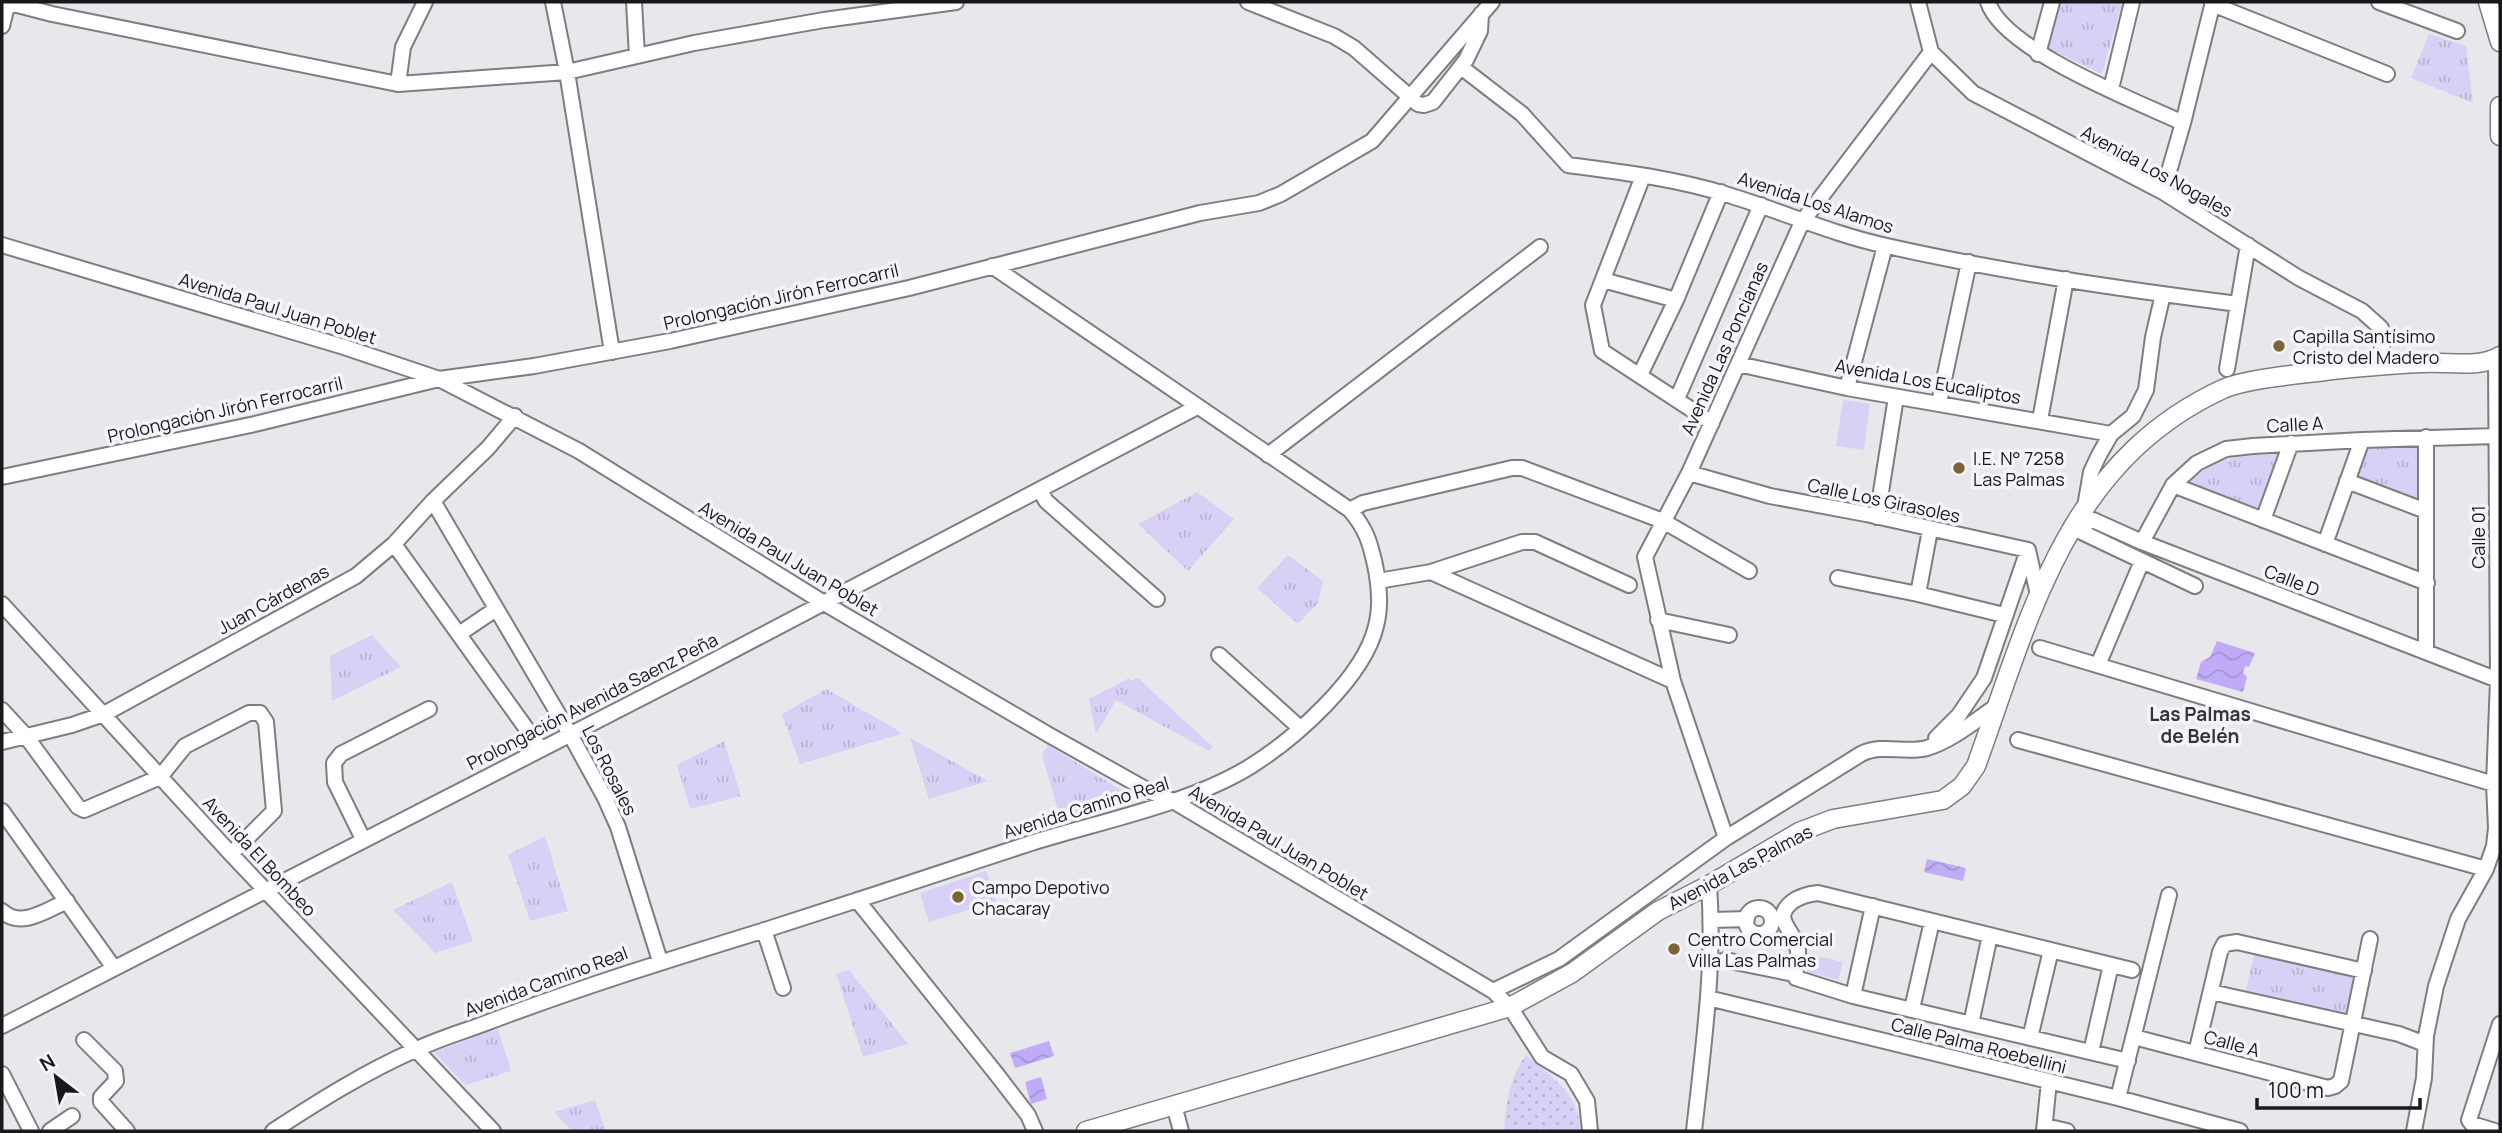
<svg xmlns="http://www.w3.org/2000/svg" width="2502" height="1133" font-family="Manrope,sans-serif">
<defs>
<pattern id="grass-dots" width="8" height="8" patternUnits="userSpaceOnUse" patternTransform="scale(1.75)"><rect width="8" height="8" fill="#d9d0f6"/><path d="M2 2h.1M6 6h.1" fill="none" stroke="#bab2d2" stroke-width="1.8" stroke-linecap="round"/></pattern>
<pattern id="park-tufts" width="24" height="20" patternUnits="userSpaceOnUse" patternTransform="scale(1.75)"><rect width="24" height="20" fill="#d9d0f6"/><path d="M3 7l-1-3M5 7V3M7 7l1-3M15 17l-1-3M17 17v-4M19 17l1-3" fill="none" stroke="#bab2d2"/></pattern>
<pattern id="water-waves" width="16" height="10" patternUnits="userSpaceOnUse" patternTransform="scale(1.75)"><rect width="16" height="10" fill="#c0abf8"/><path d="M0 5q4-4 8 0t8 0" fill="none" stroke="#a493d4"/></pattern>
</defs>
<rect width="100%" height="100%" fill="#e8e7ec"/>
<path fill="url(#grass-dots)" d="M 1526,1055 C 1550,1076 1583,1096 1579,1131 L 1505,1131 L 1504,1128 C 1507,1101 1509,1078 1526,1055 Z"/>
<path fill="url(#park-tufts)" d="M 2058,2 L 2110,2 L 2122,4 L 2102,74 L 2045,47 Z
M 2429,34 L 2466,46 L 2473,103 L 2411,78 Z
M 2419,445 L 2421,499 L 2417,502 L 2357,480 L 2355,475 L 2367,446 Z
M 2277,454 L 2279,457 L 2258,510 L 2189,483 C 2213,457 2244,455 2277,454 Z
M 1197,492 L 1234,519 L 1188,571 L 1138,524 Z
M 1288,555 L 1323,581 L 1318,603 L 1298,624 L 1257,588 Z
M 372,635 L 401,667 L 332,701 L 330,656 Z
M 1129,678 L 1131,681 L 1138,678 L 1213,747 L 1209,751 L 1116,700 L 1096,734 L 1089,699 Z
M 826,689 L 899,731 L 901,734 L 800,764 L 782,714 Z
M 910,738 L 988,781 L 929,799 Z
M 724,741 L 741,796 L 690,809 L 677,765 Z
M 1048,745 L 1134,798 L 1132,803 L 1062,824 L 1042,755 Z
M 545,836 L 568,911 L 530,921 L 508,855 Z
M 452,882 L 473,941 L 435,953 L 393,910 Z
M 2255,950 L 2358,973 L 2348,1017 L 2245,994 Z
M 849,970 L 908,1044 L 863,1057 L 836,974 Z
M 498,1029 L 511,1071 L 465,1085 L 434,1052 Z
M 595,1100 L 606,1131 L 572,1131 L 554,1112 Z"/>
<path fill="#d9d0f6" d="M 1843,400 L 1870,404 L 1864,450 L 1836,446 Z
M 986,871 L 996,901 L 929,922 L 920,893 Z
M 1809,954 L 1843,962 L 1838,980 L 1805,971 Z"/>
<path fill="url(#water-waves)" d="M 2217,641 L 2255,653 L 2249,667 L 2245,666 L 2243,673 L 2247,677 L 2243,692 L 2196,679 L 2201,662 L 2210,657 Z
M 1927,859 L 1966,868 L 1963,881 L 1924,872 Z
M 1049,1041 L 1054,1056 L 1015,1068 L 1010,1053 Z
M 1041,1077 L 1047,1099 L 1031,1104 L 1025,1082 Z"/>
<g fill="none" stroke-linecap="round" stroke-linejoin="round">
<g stroke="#7e7d81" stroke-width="18">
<path id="minor" d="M 6,2 L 52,14 L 398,84 L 567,72 L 694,43 L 824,20 L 956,2
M 553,2 L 567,72 L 612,352
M 634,2 L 637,56
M 1248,2 L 1334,36 L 1354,48 L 1418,104 L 1424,105 L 1433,102 L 1466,60 L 1480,31 L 1481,14
M 1918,2 L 1931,52 L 1973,93 L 2163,192 L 2299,278 L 2362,311 L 2381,328 L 2383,342 L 2378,365
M 1988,2 C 2003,50 2136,101 2183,123
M 2379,2 L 2457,31
M 2212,4 L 2387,74
M 2,26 L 8,2
M 2038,54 L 2052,2
M 1461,67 L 1522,114 L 1568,165 C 1620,172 1674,178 1725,194 C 1779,210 1831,234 1887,246 C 2002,272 2121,289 2238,304
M 398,84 L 403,47 L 425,2
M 2111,89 L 2132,2
M 1643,176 L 1593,305 L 1602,351 L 1712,423
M 2163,192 L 2183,123 L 2213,2
M 2,245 L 344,347 L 439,379 L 579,451 L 824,603 L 1049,735 L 1149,791 L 1173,801 L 1493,991 L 1510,1007 L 1542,1057 L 1571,1074 L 1587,1101 L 1590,1131
M 1603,280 L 1676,300
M 1738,364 L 1847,388 L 2111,434
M 2227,369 L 2248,245
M 1640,375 L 1676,300 L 1721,192
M 1847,388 L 1885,246
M 1677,399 L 1761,205
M 1939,403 L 1969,262
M 2040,420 L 2066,279
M 2426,437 L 2426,652
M 1268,455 L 1540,247
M 1689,473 L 1770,496 L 1866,514 L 2028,550 L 2038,595
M 2,477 L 255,424 L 439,379 L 534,366 L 670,341 L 909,288 L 1200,213 L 1259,203 L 1281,194 L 1372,141 L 1492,2
M 2347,481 L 2426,511
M 2173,485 L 2427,583
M 1040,490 L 1046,501 L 1157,599
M 433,501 L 570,734 L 605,798 L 618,827 L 660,961
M 2085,507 L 2091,472 L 2099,455 L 2111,434 L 2133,416 L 2146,390 L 2153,337 L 2163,294
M 1350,510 L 1363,503 L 1512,468 L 1522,468 L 1663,521 L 1749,571
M 1877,517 L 1896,397
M 2263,520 L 2291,443
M 2071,527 L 2195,586
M 2075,529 L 2093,520 L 2142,542 L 2498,680
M 2142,542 L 2173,485 L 2197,463 L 2226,449 L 2253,446 L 2362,440 L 2497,436
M 394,544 L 541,749
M 2325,544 L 2362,440
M 1431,572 L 1673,681
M 1838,578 L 1918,594 L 2004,615
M 1378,581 L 1431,572 L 1522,542 L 1535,542 L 1629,585
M 1918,594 L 1930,530
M 2,604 L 231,854 L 493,1131
M 1658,620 L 1729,635
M 459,634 L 496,609
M 2040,648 L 2494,784
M 1219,655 L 1300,728
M 2098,665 L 2142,561
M 2,710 L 25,735 L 78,807 L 84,810 L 160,777 L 185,746 L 249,713 L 260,713 L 266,722 L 274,811 L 231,854
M 1936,738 L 1959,715 L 1984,678 L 2028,550
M 2018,740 L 2486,869
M 2,742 L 72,725 L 104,714 L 356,576 L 394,544 L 433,501 L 488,448 L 515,416
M 2,811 L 114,968
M 1726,838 L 1673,681 L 1645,557 L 1689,473 L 1802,222 L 1931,52
M 363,839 L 335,782 L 334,763 L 341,754 L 429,709
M 857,900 L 998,1076 L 1028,1115 L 1035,1131
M1746 921a13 13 0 1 1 26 0a13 13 0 1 1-26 0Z
M 2,911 C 21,929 47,910 67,901
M 1712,920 L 1747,919
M 764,930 L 783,988
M 1725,960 L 1794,974
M 1493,991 L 1559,959 L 1726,838 L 1861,754 C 1882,743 1905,754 1927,748 C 1953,740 1976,720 1998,705
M 2211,992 L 2399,1034 L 2425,1044
M 1853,996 L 1873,906
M 1708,998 L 2118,1098 L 2240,1131
M 1912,1009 L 1932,921
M 1971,1024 L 1990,935
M 2,1026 L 692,672 L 1197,407
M 2134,1037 L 2328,1088 L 2335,1086 L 2341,1081 L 2370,939
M 2030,1038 L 2051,950
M 84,1040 L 115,1071 L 116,1081 L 101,1097 L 101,1102 L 127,1131
M 2091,1052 L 2111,965
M 2196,1053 L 2220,952 L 2224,944 L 2237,942 L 2364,971
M 2128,1061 L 1853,996 L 1796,978 C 1794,969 1799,960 1798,951 C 1796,930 1770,920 1792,902 C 1800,896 1808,894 1818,893 L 2132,970
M 2,1074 L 31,1131
M 2118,1098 L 2169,895
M 1174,1105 L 1181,1131
M 2045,1126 L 2067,1131
M 50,1131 L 72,1116
M 273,1131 C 319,1101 365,1072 415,1050 C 438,1039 462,1032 486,1023 C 578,988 671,959 765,930 C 852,902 938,874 1025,845 C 1096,822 1188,805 1251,766 C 1294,739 1364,678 1376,626 C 1381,607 1379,584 1375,565 C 1370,542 1366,529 1350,510 L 992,266
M 1694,1131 C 1703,1049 1715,967 1709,885
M 2044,1131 L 2049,1081
M 2414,1131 L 2424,1078 L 2426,1036 L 2436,986 L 2458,919 L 2486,869 L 2494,846 L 2496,828 L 2494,784 L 2498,680 L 2496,359
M 2495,1131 L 2472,1124 L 2469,1120 L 2500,1024"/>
</g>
<g stroke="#7e7d81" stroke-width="21">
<path id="major" d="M 2488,2 L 2500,42
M 2500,106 L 2500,136
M 1086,1131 L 1510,1007 L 1572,973 L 1658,911 L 1709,885 L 1799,832 L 1833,819 L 1943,800 L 1962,786 L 1976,766 C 2030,617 2065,462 2223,389 C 2249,378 2303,374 2332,370 C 2362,367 2392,364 2422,363 C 2446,361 2478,369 2500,356"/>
</g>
<use href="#minor" stroke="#fff" stroke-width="14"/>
<use href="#major" stroke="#fff" stroke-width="18"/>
</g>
<g fill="#7b6535" stroke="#f5f4fa" stroke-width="2.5">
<circle cx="2279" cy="346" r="7"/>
<circle cx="1959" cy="468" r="7"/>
<circle cx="958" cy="897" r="7"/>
<circle cx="1674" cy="949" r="7"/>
</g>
<g text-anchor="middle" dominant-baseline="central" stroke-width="7" stroke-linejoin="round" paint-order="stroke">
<g font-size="18" fill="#19191b" stroke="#f5f4fa">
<text transform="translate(2157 171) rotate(29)">Avenida Los Nogales</text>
<text transform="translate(1816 202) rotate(18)">Avenida Los Alamos</text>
<text transform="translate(781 296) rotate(-13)">Prolongación Jirón Ferrocarril</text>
<text transform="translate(278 308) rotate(17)">Avenida Paul Juan Poblet</text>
<text transform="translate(1724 348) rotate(-66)">Avenida Las Poncianas</text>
<text transform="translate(1928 381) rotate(10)">Avenida Los Eucaliptos</text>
<text transform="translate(225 409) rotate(-13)">Prolongación Jirón Ferrocarril</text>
<text transform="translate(2295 424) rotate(-3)">Calle A</text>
<text transform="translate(1884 500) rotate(12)">Calle Los Girasoles</text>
<text transform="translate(2478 537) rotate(-90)">Calle 01</text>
<text transform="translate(789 558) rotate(31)">Avenida Paul Juan Poblet</text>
<text transform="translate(2292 580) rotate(21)">Calle D</text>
<text transform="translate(273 599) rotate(-29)">Juan Cárdenas</text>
<text transform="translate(592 701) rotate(-27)">Prolongación Avenida Saenz Peña</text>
<text transform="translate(610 770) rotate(63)">Los Rosales</text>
<text transform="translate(1086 807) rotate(-17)">Avenida Camino Real</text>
<text transform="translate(1279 842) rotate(31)">Avenida Paul Juan Poblet</text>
<text transform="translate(260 856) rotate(47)">Avenida El Bombeo</text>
<text transform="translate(1740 867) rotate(-28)">Avenida Las Palmas</text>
<text transform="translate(546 981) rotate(-20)">Avenida Camino Real</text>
<text transform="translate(2232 1043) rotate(15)">Calle A</text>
<text transform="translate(1979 1045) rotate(14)">Calle Palma Roebellini</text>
</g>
<g font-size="18" fill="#19191b" stroke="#f5f4fa" text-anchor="start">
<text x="2293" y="336">Capilla Santísimo<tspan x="2293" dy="21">Cristo del Madero</tspan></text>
<text x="1973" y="458">I.E. N° 7258<tspan x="1973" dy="21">Las Palmas</tspan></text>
<text x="972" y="887">Campo Depotivo<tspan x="972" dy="21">Chacaray</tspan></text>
<text x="1688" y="939">Centro Comercial<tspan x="1688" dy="21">Villa Las Palmas</tspan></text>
</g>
<g font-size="19" font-weight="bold" fill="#353538" stroke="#f5f4fa">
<text x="2200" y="714">Las Palmas<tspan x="2200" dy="22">de Belén</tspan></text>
</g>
</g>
<rect width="2502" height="1133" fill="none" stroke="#19191b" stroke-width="7"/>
<g transform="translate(56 1077) rotate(329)" stroke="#f5f4fa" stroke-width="5" paint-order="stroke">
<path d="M0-5L12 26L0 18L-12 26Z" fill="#19191b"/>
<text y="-10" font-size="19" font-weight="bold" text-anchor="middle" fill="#19191b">N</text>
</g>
<path d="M2257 1098v10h163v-10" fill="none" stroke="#19191b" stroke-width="3.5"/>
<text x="2268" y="1098" font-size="21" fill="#19191b" stroke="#f5f4fa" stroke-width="5" paint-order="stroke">100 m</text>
</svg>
